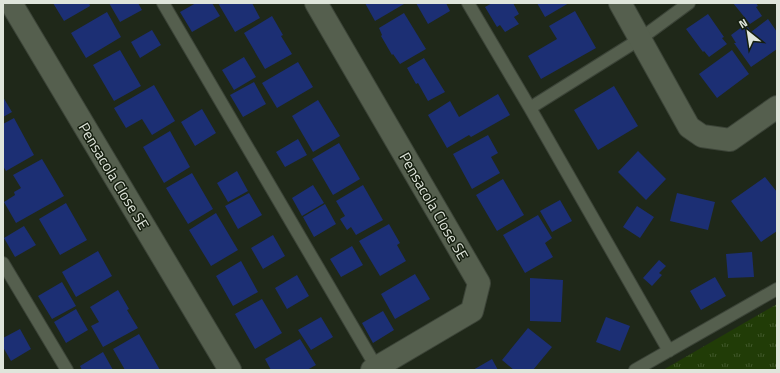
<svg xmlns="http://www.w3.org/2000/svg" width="780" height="373" font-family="'Titillium Web',sans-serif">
<defs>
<pattern id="park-tufts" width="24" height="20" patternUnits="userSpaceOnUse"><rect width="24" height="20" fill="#213c07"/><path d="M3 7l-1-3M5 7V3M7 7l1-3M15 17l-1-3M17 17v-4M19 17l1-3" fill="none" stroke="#41582b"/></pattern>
</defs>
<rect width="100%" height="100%" fill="#1f2819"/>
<path fill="url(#park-tufts)" d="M 777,304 L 777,370 L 663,370 Z"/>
<path fill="#1c2f74" d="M 53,3 L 89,3 L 90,6 L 64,21 Z
M 109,3 L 138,3 L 142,10 L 120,22 Z
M 196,3 L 212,3 L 220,16 L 192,32 L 180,12 Z
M 218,3 L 252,3 L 260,18 L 235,32 Z
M 365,3 L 404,3 L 404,4 L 375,21 Z
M 416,3 L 446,3 L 450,11 L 428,24 Z
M 492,3 L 513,3 L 519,14 L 514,17 L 519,24 L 505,32 L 500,25 L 497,27 L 485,7 Z
M 537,3 L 569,3 L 545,17 Z
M 733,3 L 756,3 L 758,6 L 756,7 L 762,16 L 750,24 Z
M 575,11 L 596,48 L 541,79 L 528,56 L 557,39 L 549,26 Z
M 107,12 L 121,37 L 86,58 L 71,33 Z
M 404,13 L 426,49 L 400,64 L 393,54 L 392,55 L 381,36 L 382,35 L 379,28 Z
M 708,14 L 724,37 L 722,38 L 727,44 L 709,57 L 704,51 L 703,52 L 686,29 Z
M 272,16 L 283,35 L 281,36 L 292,54 L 265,69 L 244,33 Z
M 768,19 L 777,32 L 777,49 L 751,67 L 734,43 L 736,43 L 731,35 L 746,24 L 751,32 Z
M 152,30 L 161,45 L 140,58 L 131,42 Z
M 120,50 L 141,86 L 114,101 L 93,65 Z
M 732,50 L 749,74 L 717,98 L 699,74 Z
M 244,57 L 256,77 L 234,90 L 222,70 Z
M 424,58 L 445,92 L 428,101 L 418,83 L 416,84 L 407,68 Z
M 298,62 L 313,87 L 277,108 L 262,83 Z
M 254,82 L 266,104 L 243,117 L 230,95 Z
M 154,85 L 175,121 L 152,135 L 142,119 L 126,128 L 114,108 Z
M 614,86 L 638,126 L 598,150 L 574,110 Z
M 498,94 L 510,115 L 471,137 L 469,135 L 447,148 L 428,115 L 450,101 L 459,117 Z
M 3,97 L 12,112 L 3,117 Z
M 318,100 L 340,136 L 313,152 L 292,116 Z
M 202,109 L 216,133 L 195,146 L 181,122 Z
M 14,118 L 34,155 L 6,171 L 3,166 L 3,124 Z
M 170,131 L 190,167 L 164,183 L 143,147 Z
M 488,135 L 498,153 L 491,157 L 500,173 L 472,189 L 453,154 Z
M 298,139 L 307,155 L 285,167 L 276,152 Z
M 339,143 L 360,179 L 333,195 L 312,159 Z
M 638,151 L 666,179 L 646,200 L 618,172 Z
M 42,159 L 64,196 L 16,223 L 4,202 L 15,195 L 14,192 L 21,188 L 13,175 Z
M 237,171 L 248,191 L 228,202 L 217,183 Z
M 192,173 L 213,209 L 188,224 L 166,188 Z
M 765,177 L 777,192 L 777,231 L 761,242 L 731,201 Z
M 503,179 L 524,215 L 497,231 L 476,195 Z
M 313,185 L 324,203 L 302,216 L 292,198 Z
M 363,185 L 383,220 L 356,235 L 351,227 L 347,230 L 340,219 L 345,216 L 336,201 Z
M 249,193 L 262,215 L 238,229 L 225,206 Z
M 677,193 L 715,202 L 708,230 L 670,221 Z
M 560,200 L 572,221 L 552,232 L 540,211 Z
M 66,203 L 87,240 L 60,255 L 39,219 Z
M 325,204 L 336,224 L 314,237 L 303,217 Z
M 637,206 L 654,217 L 640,238 L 623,227 Z
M 216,213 L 238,250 L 211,266 L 189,230 Z
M 538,215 L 552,238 L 545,243 L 553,257 L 525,273 L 503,235 Z
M 389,224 L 400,243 L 397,245 L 406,261 L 380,276 L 359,241 Z
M 24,226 L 36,245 L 15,257 L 4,238 Z
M 273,235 L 285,256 L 263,269 L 251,248 Z
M 352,246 L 363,265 L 341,277 L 330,259 Z
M 98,251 L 112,276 L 76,297 L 62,272 Z
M 752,252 L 754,277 L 728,278 L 726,254 Z
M 659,260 L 666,266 L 659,273 L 662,275 L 652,286 L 643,278 Z
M 241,261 L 258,292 L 233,306 L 216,276 Z
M 415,274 L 430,299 L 395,319 L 381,294 Z
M 297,275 L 309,296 L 287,309 L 275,288 Z
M 715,277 L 726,296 L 701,310 L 690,291 Z
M 530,278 L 563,280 L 561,322 L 530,321 Z
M 62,282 L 76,306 L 52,319 L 38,296 Z
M 118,290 L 129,309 L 127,310 L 138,328 L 103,347 L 91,326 L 99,322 L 90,307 Z
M 262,299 L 282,333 L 255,349 L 235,314 Z
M 76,309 L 88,330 L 66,343 L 54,322 Z
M 383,311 L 394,330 L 373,343 L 362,323 Z
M 321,317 L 333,337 L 311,350 L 298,330 Z
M 606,317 L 630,326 L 620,351 L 596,342 Z
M 528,328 L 552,347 L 533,370 L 514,370 L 502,360 Z
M 20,329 L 31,349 L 11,361 L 3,347 L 3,338 Z
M 139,334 L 160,370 L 125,370 L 113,349 Z
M 300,339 L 316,365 L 307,370 L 271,370 L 265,359 Z
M 103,352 L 113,370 L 82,370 L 80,366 Z
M 492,359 L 498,370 L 473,370 Z"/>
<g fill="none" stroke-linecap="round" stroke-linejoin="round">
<g stroke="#3c4438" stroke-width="14">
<path id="lane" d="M 163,3 L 378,370
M 468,3 L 530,108 L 669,351
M 530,108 L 640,39 L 689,3
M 3,263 L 67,370
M 635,370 L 777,289"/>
</g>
<g stroke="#3c4438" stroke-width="24">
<path id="street" d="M 11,3 L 230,370
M 316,3 L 479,283 L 472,311 L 372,370
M 620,3 L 689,127 L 702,136 L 730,140 L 777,107"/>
</g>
<use href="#lane" stroke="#555f4e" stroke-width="12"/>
<use href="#street" stroke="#555f4e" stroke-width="22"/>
</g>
<g text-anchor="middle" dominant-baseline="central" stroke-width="3" stroke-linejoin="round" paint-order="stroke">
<g font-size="15" fill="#dfe5db" stroke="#161f10">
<text transform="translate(114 176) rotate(59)">Pensacola Close SE</text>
<text transform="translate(434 206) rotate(60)">Pensacola Close SE</text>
</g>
</g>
<rect width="780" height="373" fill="none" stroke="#dfe5db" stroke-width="8"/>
<g transform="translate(748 32) rotate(330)" stroke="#161f10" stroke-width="3" paint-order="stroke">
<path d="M0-3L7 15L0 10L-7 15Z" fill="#dfe5db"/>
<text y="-6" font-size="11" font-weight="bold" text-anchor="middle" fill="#dfe5db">N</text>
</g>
</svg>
